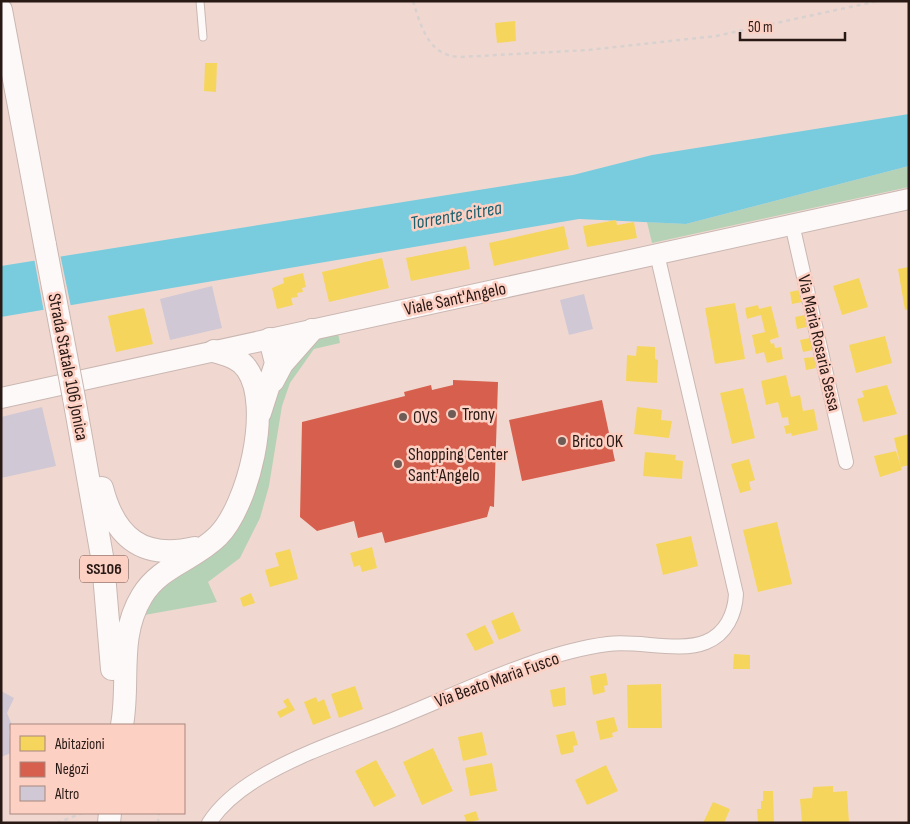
<svg xmlns="http://www.w3.org/2000/svg" width="910" height="824" font-family="'Sofia Sans Condensed',sans-serif">
<rect width="100%" height="100%" fill="#f0d8d1"/>
<path fill="#b6d2b6" d="M 909,166 L 909,187 L 652,243 L 647,222 L 686,224 Z
M 338,333 L 340,343 L 314,349 L 290,383 L 282,406 L 269,486 L 260,518 L 240,558 L 208,582 L 217,602 L 139,616 L 149,593 L 208,554 L 270,400 L 312,340 Z"/>
<path fill="#79ccde" d="M 909,114 L 909,166 L 686,224 L 579,219 L 1,317 L 1,266 L 573,175 L 652,155 Z"/>
<path fill="#f0d8d1" d="M 60,254 L 71,307 L 44,312 L 34,258 Z"/>
<path fill="#f6d55c" d="M 515,21 L 516,41 L 497,43 L 495,23 Z
M 205,63 L 217,63 L 216,92 L 204,91 Z
M 616,220 L 617,225 L 634,222 L 637,238 L 587,247 L 583,226 Z
M 564,226 L 569,249 L 494,266 L 489,243 Z
M 466,246 L 470,269 L 411,281 L 406,258 Z
M 382,258 L 389,288 L 329,302 L 322,272 Z
M 909,267 L 909,309 L 905,310 L 898,269 Z
M 303,273 L 306,287 L 302,288 L 303,292 L 297,293 L 298,297 L 291,298 L 293,305 L 277,309 L 272,288 L 284,283 L 283,278 Z
M 859,278 L 868,307 L 842,315 L 833,286 Z
M 799,290 L 802,302 L 792,304 L 790,292 Z
M 735,303 L 745,359 L 715,364 L 705,308 Z
M 758,305 L 759,309 L 771,306 L 779,337 L 770,340 L 771,344 L 774,343 L 775,348 L 781,347 L 783,359 L 767,363 L 764,352 L 756,354 L 752,335 L 765,332 L 761,315 L 747,319 L 745,308 Z
M 144,308 L 153,344 L 116,352 L 108,316 Z
M 805,315 L 807,327 L 797,329 L 795,317 Z
M 885,336 L 892,363 L 856,373 L 849,345 Z
M 810,338 L 813,350 L 803,352 L 800,340 Z
M 637,346 L 655,347 L 655,359 L 658,360 L 657,383 L 626,381 L 627,355 L 636,356 Z
M 814,357 L 816,368 L 806,370 L 804,358 Z
M 786,375 L 791,397 L 800,395 L 803,411 L 814,409 L 818,430 L 792,436 L 791,433 L 786,434 L 784,426 L 789,425 L 788,417 L 782,418 L 778,402 L 766,405 L 761,381 Z
M 887,385 L 897,414 L 863,422 L 857,399 L 864,397 L 862,391 Z
M 743,388 L 755,438 L 732,444 L 720,393 Z
M 637,407 L 662,410 L 661,420 L 672,421 L 669,438 L 634,434 Z
M 909,434 L 909,465 L 901,467 L 894,438 Z
M 896,451 L 902,470 L 880,477 L 874,456 Z
M 645,452 L 676,455 L 675,460 L 683,461 L 682,479 L 643,476 Z
M 749,459 L 755,480 L 749,482 L 751,490 L 740,493 L 731,464 Z
M 777,522 L 792,584 L 758,592 L 743,530 Z
M 691,536 L 698,566 L 663,575 L 656,544 Z
M 372,547 L 377,568 L 362,572 L 360,565 L 354,567 L 350,553 Z
M 290,549 L 298,579 L 270,587 L 265,570 L 279,566 L 275,553 Z
M 251,593 L 255,603 L 243,607 L 240,598 Z
M 513,612 L 521,631 L 499,640 L 491,621 Z
M 485,625 L 494,643 L 475,651 L 466,634 Z
M 734,654 L 750,655 L 750,669 L 733,669 Z
M 606,673 L 608,685 L 604,686 L 605,692 L 593,695 L 590,676 Z
M 661,684 L 662,728 L 628,728 L 627,685 Z
M 355,686 L 363,709 L 339,718 L 331,694 Z
M 565,687 L 566,705 L 553,707 L 550,690 Z
M 316,697 L 318,702 L 324,699 L 331,718 L 313,725 L 304,702 Z
M 288,698 L 295,710 L 280,718 L 277,712 L 287,707 L 283,701 Z
M 614,717 L 618,731 L 612,733 L 613,737 L 600,740 L 596,721 Z
M 574,731 L 578,745 L 573,746 L 574,752 L 561,755 L 556,735 Z
M 482,732 L 487,755 L 463,761 L 458,737 Z
M 433,748 L 453,791 L 422,805 L 403,762 Z
M 376,760 L 396,796 L 374,807 L 355,771 Z
M 492,763 L 497,791 L 470,796 L 465,768 Z
M 606,765 L 618,791 L 587,805 L 575,780 Z
M 833,786 L 833,792 L 847,791 L 849,823 L 802,823 L 800,799 L 812,798 L 813,787 Z
M 763,791 L 773,791 L 774,823 L 758,823 L 757,809 L 761,809 L 761,801 L 763,801 Z
M 713,802 L 730,809 L 724,823 L 703,823 Z
M 476,811 L 479,820 L 467,823 L 464,815 Z"/>
<path fill="#d6604d" d="M 453,380 L 498,382 L 494,507 L 490,506 L 487,517 L 385,543 L 382,532 L 358,538 L 354,521 L 317,531 L 300,517 L 302,422 L 405,396 L 404,392 L 431,385 L 432,390 L 453,385 Z
M 602,400 L 615,461 L 522,481 L 509,420 Z"/>
<path fill="#d0c8d4" d="M 212,286 L 222,328 L 170,340 L 160,299 Z
M 584,294 L 593,329 L 569,335 L 560,300 Z
M 42,407 L 56,466 L 1,478 L 1,417 Z
M 1,691 L 14,698 L 7,713 L 12,725 L 9,731 L 11,753 L 1,757 Z"/>
<g fill="none" stroke-linecap="round" stroke-linejoin="round">
<g stroke="#cab7b2" stroke-width="9">
<path id="lane" d="M 200,1 L 203,37"/>
</g>
<g stroke="#cab7b2" stroke-width="16">
<path id="street" d="M 792,224 L 846,462
M 209,823 C 222,803 239,790 259,778 C 304,751 357,735 405,715 C 469,689 539,653 608,644 C 638,640 679,653 706,642 C 726,634 735,614 736,594 L 657,254"/>
</g>
<g stroke="#cab7b2" stroke-width="22">
<path id="secondary" d="M 1,398 L 909,199"/>
</g>
<g stroke="#cab7b2" stroke-width="24">
<path id="primary" d="M 1,10 L 45,245
M 273,381 L 282,364 L 312,330
M 74,398 L 103,562 L 112,669
M 260,413 L 276,363 L 270,339
M 102,488 C 115,538 143,560 195,548
M 122,725 C 130,681 117,637 142,596 C 160,566 194,560 218,536 C 248,506 273,406 247,369 C 240,358 226,355 214,351
M 109,823 L 110,813"/>
</g>
<path stroke="#d8d1cf" stroke-width="2.5" stroke-dasharray="4 4" stroke-linecap="butt" d="M 413,1 C 421,27 429,57 461,57 L 588,50 L 716,36 L 878,1
M 57,823 L 82,813
M 158,823 L 159,813"/>
<use href="#lane" stroke="#fdf9f8" stroke-width="7"/>
<use href="#street" stroke="#fdf9f8" stroke-width="14"/>
<use href="#secondary" stroke="#fdf9f8" stroke-width="20"/>
<use href="#primary" stroke="#fdf9f8" stroke-width="22"/>
<g stroke="#cab7b2" stroke-width="24" stroke-linecap="butt">
<path id="primary-bridge" d="M 45,245 L 74,398"/>
</g>
<use href="#primary-bridge" stroke="#fdf9f8" stroke-width="22"/>
</g>
<g fill="#6f5c57" stroke="#fdd0c4" stroke-width="2">
<circle cx="452" cy="414" r="5"/>
<circle cx="403" cy="417" r="5"/>
<circle cx="562" cy="441" r="5"/>
<circle cx="398" cy="464" r="5"/>
</g>
<g text-anchor="middle" dominant-baseline="central" stroke-width="5" stroke-linejoin="round" paint-order="stroke">
<rect fill="#fdd0c4" stroke="#69504a" stroke-width="1" x="80" y="555.5" width="48" height="27" rx="4"/>
<g font-size="16" font-weight="bold" fill="#291915">
<text x="104" y="569">SS106</text>
</g>
<g font-size="18" fill="#291915" stroke="#fdd0c4">
<text transform="translate(455 299) rotate(-12)">Viale Sant'Angelo</text>
<text transform="translate(819 343) rotate(77)">Via Maria Rosaria Sessa</text>
<text transform="translate(68 367) rotate(79)">Strada Statale 106 Jonica</text>
<text transform="translate(497 680) rotate(-20)">Via Beato Maria Fusco</text>
</g>
<g font-size="18" fill="#291915" stroke="#fdd0c4" text-anchor="start">
<text x="462" y="414">Trony</text>
<text x="413" y="417">OVS</text>
<text x="572" y="441">Brico OK</text>
<text x="408" y="454">Shopping Center<tspan x="408" dy="21">Sant'Angelo</tspan></text>
</g>
<g font-size="19" font-style="italic" fill="#1b606f" stroke="#fdd0c4">
<text transform="translate(456 216) rotate(-10)">Torrente citrea</text>
</g>
</g>
<rect width="910" height="824" fill="none" stroke="#291915" stroke-width="5"/>
<rect x="10" y="724" width="175" height="90" fill="#fdd0c4" stroke="#a8877e"/>
<rect x="20" y="736" width="25" height="15" fill="#f6d55c" stroke="#a8877e"/>
<text x="55" y="749" font-size="15" fill="#291915">Abitazioni</text>
<rect x="20" y="762" width="25" height="15" fill="#d6604d" stroke="#a8877e"/>
<text x="55" y="774" font-size="15" fill="#291915">Negozi</text>
<rect x="20" y="786" width="25" height="15" fill="#d0c8d4" stroke="#a8877e"/>
<text x="55" y="799" font-size="15" fill="#291915">Altro</text>
<path d="M740 32v8h105v-8" fill="none" stroke="#291915" stroke-width="2.5"/>
<text x="748" y="32" font-size="15" fill="#291915" stroke="#fdd0c4" stroke-width="4" paint-order="stroke">50 m</text>
</svg>
